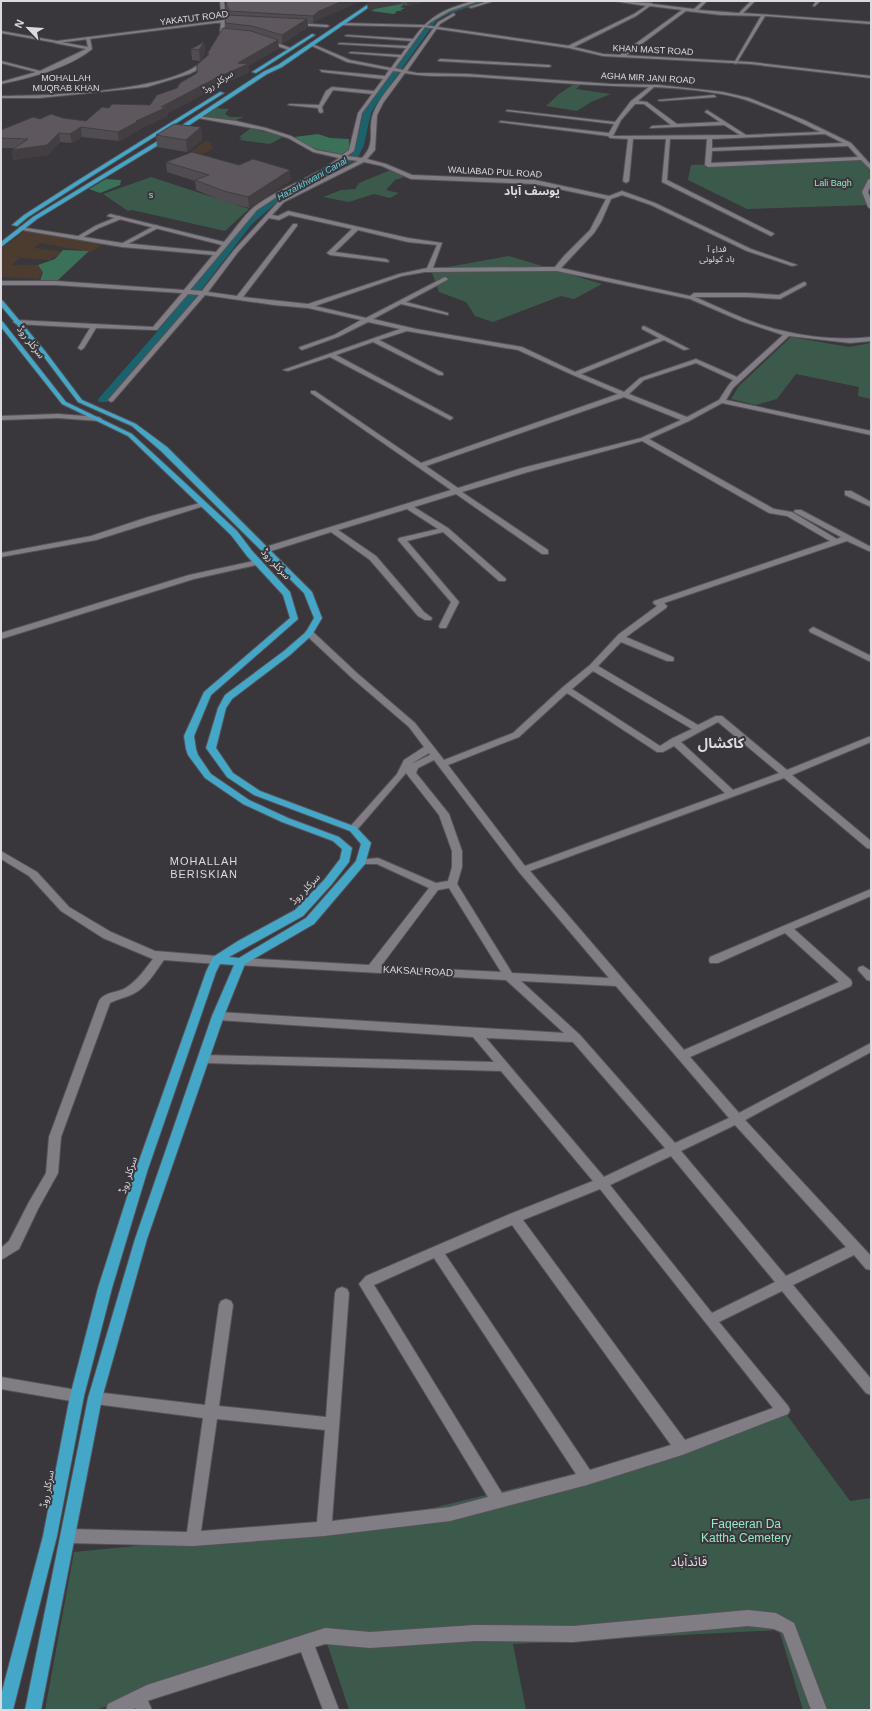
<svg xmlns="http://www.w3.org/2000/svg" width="872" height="1711" font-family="Arial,'Noto Sans Arabic',sans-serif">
<rect width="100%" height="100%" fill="#39363c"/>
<path fill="#4b3c2f" d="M 205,141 L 211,142 L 211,146 L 214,148 L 203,154 L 191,152 Z
M 26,230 L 105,243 L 91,252 L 40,243 L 34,248 L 64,252 L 49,260 L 20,258 L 12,265 L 38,265 L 45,269 L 38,279 L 1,277 L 1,249 Z"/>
<path fill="#3b5a4b" d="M 577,82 L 583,83 L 576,89 L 611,94 L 591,102 L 577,111 L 546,106 L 559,94 Z
M 215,108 L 229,109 L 225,114 L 230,117 L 244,117 L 233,121 L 202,116 Z
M 251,128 L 283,137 L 270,144 L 239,140 L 242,138 L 239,137 Z
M 863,158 C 872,172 872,177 865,192 L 870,205 L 747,209 L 688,180 L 691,165 Z
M 393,169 L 407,176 L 395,180 L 386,190 L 399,193 L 390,198 L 374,194 L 349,202 L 323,197 L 341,190 L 355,189 L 359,183 Z
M 151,177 L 249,209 L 225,231 L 132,210 L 128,211 L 103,194 Z
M 509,256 L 602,284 L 574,299 L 561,296 L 493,322 L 475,316 L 466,302 L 439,292 L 431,270 Z
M 791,337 L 849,347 L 871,343 L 871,399 L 858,396 L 859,387 L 796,374 L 777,399 L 756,405 L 731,399 L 739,386 Z
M 781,1407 L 850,1501 L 871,1498 L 871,1710 L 803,1710 L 779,1630 L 513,1644 L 526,1710 L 349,1710 L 325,1637 L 95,1710 L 45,1710 L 74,1552 L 370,1523 L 682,1448 Z"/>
<path fill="#3b7159" d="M 390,1 L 404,5 L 400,7 L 405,8 L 400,10 L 403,11 L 395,11 L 397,12 L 394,14 L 371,11 Z
M 318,134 L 330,138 L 349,139 L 349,149 L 342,155 L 308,147 L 294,137 Z
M 106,179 L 121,180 L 120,185 L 100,193 L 89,189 Z
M 63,250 L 89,251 L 57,281 L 40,281 L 43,272 L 38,265 L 55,259 Z"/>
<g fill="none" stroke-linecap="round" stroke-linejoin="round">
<path fill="#1a636c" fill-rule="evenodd" d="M 476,1 L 485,1 L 446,15 L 436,21 L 375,106 L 371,113 L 364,145 L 358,157 L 343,168 L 276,203 L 252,224 L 171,329 L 107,402 L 99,402 L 98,400 L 99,398 L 163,325 L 246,220 L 270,199 L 337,164 L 352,154 L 356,145 L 363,113 L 367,106 L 432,19 L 442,13 Z"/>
<g stroke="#555257" stroke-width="2">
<path id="street" d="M 473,1 L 479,1 L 450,11 L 431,22 L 425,27 L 395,68 L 403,70 L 438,22 L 454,13 L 455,15 L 440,24 L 407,71 L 417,73 L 468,74 L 611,84 L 659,85 L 723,92 L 749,98 L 804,120 L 851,143 L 871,165 L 871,170 L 861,160 L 708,167 L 705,165 L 707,139 L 670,139 L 667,180 L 773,233 L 774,234 L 771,236 L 662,182 L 666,139 L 633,139 L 629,181 L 626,183 L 623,181 L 628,139 L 610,138 L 608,136 L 499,122 L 501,121 L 609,133 L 614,124 L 506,111 L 508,110 L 615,122 L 631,101 L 649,87 C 592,86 535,81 478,77 C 454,75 429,78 405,73 L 383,103 L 377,115 L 375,150 L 367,159 L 386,164 L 412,175 L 535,180 L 609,196 L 622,191 L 655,203 L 751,249 L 797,265 L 792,266 L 747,251 L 651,205 L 622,195 L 611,199 L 601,222 L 594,233 L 561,268 L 690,296 L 694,293 L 747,293 L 779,295 L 804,282 L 806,283 L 806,285 L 780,299 L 747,297 L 695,297 C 725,310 756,326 788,332 C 814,338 845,340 871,337 L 871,341 L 850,343 L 789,336 L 733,388 L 726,400 L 871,431 L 871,435 L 722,403 L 689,421 L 649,439 L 774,509 L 792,512 L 837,539 L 841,537 L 794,512 L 795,510 L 801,510 L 871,547 L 871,552 L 847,541 L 664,603 L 667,606 L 666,608 L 626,637 L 673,657 L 674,659 L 673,661 L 667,661 L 621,642 L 598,666 L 698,725 L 716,716 L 722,716 L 787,770 L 871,736 L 871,742 L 792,775 L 871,841 L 871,849 L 867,848 L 784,778 L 530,871 L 684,1050 L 839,982 L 785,933 L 718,963 L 710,963 L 709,960 L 710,957 L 871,889 L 871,896 L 794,929 L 851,980 L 852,983 L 851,986 L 690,1057 L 739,1113 L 871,1043 L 871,1052 L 745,1120 L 871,1256 L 871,1270 L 866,1269 L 854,1255 L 793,1285 L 871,1379 L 871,1395 L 866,1393 L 782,1291 L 719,1322 L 788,1406 L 790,1410 L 788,1414 L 682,1455 L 587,1485 L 450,1521 L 324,1536 L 193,1546 L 68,1543 L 63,1541 L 61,1536 L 63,1531 L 68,1529 L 187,1532 L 203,1418 L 95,1404 L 90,1402 L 88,1398 L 90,1394 L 95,1392 L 205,1405 L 219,1305 L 221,1301 L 226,1299 L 231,1301 L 233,1305 L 219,1406 L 326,1417 L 335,1293 L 337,1289 L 342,1287 L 347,1289 L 349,1293 L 332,1521 L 450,1507 L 488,1497 L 359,1284 L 366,1276 L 510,1214 L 593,1181 L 501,1071 L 204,1063 L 200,1062 L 198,1059 L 200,1056 L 204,1055 L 494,1062 L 473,1037 L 218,1020 L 214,1019 L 212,1016 L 214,1013 L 218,1012 L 564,1033 L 506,980 L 237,965 L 236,962 L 237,959 L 241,958 L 369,965 L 429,888 L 377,864 L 357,864 L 356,862 L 357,860 L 378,858 L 436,883 L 448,881 L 452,867 L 452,851 L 439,815 L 406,773 L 356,831 L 353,832 L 348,829 L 397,774 L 404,760 L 424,747 L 409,727 L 352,678 L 306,635 L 305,633 L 306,631 L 312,631 L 358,674 L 415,723 L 444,760 L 513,733 L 563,687 L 590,665 L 619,634 L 657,606 L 653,603 L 654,601 L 830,541 L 787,516 L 769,513 L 642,441 L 528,472 L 462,492 L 548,550 L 548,554 L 542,554 L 456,494 L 414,507 L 448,528 L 506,579 L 505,581 L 499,581 L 443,532 L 407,541 L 459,602 L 446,628 L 440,628 L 439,626 L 451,602 L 398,540 L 399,538 L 438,529 L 407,509 L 338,530 L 376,556 L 424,612 L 432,618 L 431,620 L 425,620 L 418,616 L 370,560 L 331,532 L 268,552 L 262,552 L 261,550 L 262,548 L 451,490 L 311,393 L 311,391 L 315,391 L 421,463 L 618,394 L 573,375 L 518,350 L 407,331 L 379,340 L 443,373 L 443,375 L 439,375 L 373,342 L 336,355 L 452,417 L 453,418 L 450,420 L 330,357 L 288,371 L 283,370 L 400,329 L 368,322 L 338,337 L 302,350 L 299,348 L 300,347 L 334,335 L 361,320 L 308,308 L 274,305 L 205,295 L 113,401 L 111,402 L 108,400 L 109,399 L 199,295 L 188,294 L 157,330 L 96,328 L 84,348 L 81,350 L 78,348 L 90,328 L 16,324 L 13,322 L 16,320 L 153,327 L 182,293 L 55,285 L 1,285 L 1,281 L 55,281 L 184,290 L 213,255 L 122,247 L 22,230 L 19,228 L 20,227 L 122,243 L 216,252 L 222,245 L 107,216 L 110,214 L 224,242 C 234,231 243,216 254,207 C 280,187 313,178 339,158 L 313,152 L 288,138 L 263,130 L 198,118 L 196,116 L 236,121 L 266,128 L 291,136 L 316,150 L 342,155 L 349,150 L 358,113 L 372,94 L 333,90 L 322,107 L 323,112 L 321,113 L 319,112 L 318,108 L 288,105 L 290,104 L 319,105 L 326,91 L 332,87 L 374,91 L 383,79 L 322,72 L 320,70 L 385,76 L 389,70 L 347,62 L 310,45 L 310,43 L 350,60 L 391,68 L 399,57 L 349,53 L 351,52 L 401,55 L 406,48 L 338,44 L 340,43 L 407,46 L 411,41 L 345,36 L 347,35 L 413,39 C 430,15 445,9 473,1 ZM 393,71 L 401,72 C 392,85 378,99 373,114 C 367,132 377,142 362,158 L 347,156 L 354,151 L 362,113 ZM 654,87 C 680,88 722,92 746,100 C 771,109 796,120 820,132 L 746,135 L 707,110 L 705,112 L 720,122 L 677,124 L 647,102 L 638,101 ZM 635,104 L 644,104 L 671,125 L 652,126 L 650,128 L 724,125 L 740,135 L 613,136 L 621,120 ZM 825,134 L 843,143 L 712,148 L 712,139 ZM 848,146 L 858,157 L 711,163 L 712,151 ZM 344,159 L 358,161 L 280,200 L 234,250 L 202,291 L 190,290 L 257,210 L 275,198 L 332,168 ZM 364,162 L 382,166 L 411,179 L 535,184 L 606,199 L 590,230 L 564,256 L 555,267 L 433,268 L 442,243 L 408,238 L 288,211 L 278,216 L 272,215 L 284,202 ZM 289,215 L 352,229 L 328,252 L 327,253 L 330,255 L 388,262 L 389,261 L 386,259 L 335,252 L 358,230 L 408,242 L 437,245 L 427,268 L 399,274 L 308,304 L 243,297 L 297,226 L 297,224 L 293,224 L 237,296 L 208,292 L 238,252 L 269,218 L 279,220 ZM 557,271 L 690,299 L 741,321 L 783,335 L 737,377 L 696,359 L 640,378 L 624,392 L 581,374 L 664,340 L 684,350 L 689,349 L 644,326 L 642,327 L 642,329 L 659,338 L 575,372 L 522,347 L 416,329 L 373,319 L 401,304 L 448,315 L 448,313 L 406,302 L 447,280 L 448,279 L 445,277 L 366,318 L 315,306 L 402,276 L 425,272 ZM 696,363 L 733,380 L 728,386 L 719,400 L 687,417 L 629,394 L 644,380 ZM 624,397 L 681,420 L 641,438 L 522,468 L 458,488 L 426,466 ZM 593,671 L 692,729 L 671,739 L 660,746 L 572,689 ZM 567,693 L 657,752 L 663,752 L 674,746 L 725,793 L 525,866 L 448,765 L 519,737 ZM 718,722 L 779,773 L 733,790 L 681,742 ZM 429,753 L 430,755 L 411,764 ZM 434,760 L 519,872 L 609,978 L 512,973 L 457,884 L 462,867 L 462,851 L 449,814 L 416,773 L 418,768 ZM 449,888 L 501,972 L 381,966 L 438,890 ZM 521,981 L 616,986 L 729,1118 L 675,1143 L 580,1035 ZM 486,1038 L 573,1042 L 665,1148 L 604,1177 ZM 735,1125 L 846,1247 L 786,1276 L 681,1151 ZM 671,1156 L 775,1282 L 712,1313 L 610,1185 ZM 600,1189 L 773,1408 L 685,1440 L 523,1220 ZM 512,1225 L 671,1445 L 590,1470 L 445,1254 ZM 434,1258 L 576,1474 L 502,1493 L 374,1285 ZM 217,1419 L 325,1430 L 317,1522 L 201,1531 Z
M 488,1 L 494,1 L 471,8 L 469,7 Z
M 614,1 L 651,3 L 653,4 L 694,9 L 703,1 L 707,1 L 698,10 L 739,13 L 751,1 L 755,1 L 743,13 L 871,22 L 871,24 L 765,16 L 736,64 L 734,63 L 761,16 L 721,15 L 686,11 L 624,57 L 620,57 L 620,55 L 682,10 L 650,6 L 636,16 L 572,48 L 568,48 L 568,46 L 634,14 L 646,6 Z
M 816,1 L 820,1 L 815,6 L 813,6 Z
M 223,20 L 225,21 L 224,34 L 219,43 L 215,43 L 220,34 L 221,21 Z
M 88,37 L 90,38 L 92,49 C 69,68 30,78 1,84 L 1,82 L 36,72 L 1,63 L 1,61 L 40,71 L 86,49 L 55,43 L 55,41 L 88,47 L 86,38 Z
M 265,40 L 269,40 L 293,49 L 289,50 L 265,42 Z
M 440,59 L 549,65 L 551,66 L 549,67 L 438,61 Z
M 204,60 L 208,61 L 203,67 L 189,74 L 147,87 L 39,98 L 1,98 L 1,96 C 46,96 173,92 204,60 Z
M 714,95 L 716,97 L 660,101 L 658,100 Z
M 871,178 L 871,185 L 868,192 L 871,200 L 871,209 L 868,207 L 862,192 L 868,180 Z
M 845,491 L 851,491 L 871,502 L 871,507 L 845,495 Z
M 200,503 L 203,503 L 207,505 L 96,540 L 1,557 L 1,553 L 91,536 L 148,517 Z
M 258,560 L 261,560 L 261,564 L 194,579 L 1,639 L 1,633 L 189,575 Z
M 813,627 L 871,656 L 871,662 L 810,632 L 809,630 Z
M 1,851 L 37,872 L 69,907 L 111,932 L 155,951 L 217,956 L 221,957 L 222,960 L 221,963 L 217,964 L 164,960 C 156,971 146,988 133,994 C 125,998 117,999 110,1003 L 61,1137 L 58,1173 L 38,1209 L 19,1249 L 1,1260 L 1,1248 L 9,1241 L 29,1202 L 46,1173 L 49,1137 L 99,1001 C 105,991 119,993 127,987 C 138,980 145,969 153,959 L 103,938 L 61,911 L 29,876 L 1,859 Z
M 863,966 L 871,971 L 871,981 L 867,980 L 858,970 L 859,967 Z
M 1,1377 L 77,1390 L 82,1392 L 84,1396 L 82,1400 L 77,1402 L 1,1389 Z
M 748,1610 L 776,1613 L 794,1623 L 827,1710 L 811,1710 L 783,1633 L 774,1629 L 748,1626 L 573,1642 L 475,1641 L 370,1648 L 325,1644 L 315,1647 L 339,1710 L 323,1710 L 301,1652 L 150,1700 L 148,1701 L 152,1710 L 136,1710 L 135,1708 L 131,1710 L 106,1710 L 108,1704 L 147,1685 L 325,1628 L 370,1632 L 475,1625 L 573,1626 Z"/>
</g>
<g stroke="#555257" stroke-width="2">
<path id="secondary" d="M 220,1 L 224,1 L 225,12 L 229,20 L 237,20 L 238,22 L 215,23 L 57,43 L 1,33 L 1,31 L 57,41 L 225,20 L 221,12 Z
M 294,23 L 327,25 L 329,26 L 327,27 L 295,25 Z
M 340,23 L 424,25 L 570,46 L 603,54 L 750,62 L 871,76 L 871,78 L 750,64 L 603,56 L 569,48 L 424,27 L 339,25 Z
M 119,216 L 121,217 L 121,219 L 99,228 L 80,239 L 75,238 L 95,226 Z
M 156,225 L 158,226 L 158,228 L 124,246 L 119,245 Z
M 58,414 L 99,417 L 102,419 L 99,421 L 58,418 L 1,420 L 1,416 Z"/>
</g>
<g stroke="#555257" stroke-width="2">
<path id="primary" d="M 373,1 L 378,1 L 282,67 L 267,74 L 165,141 L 37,219 L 1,247 L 1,242 L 33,217 L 161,139 L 263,72 L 278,65 Z
M 312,34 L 315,35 L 256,73 L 252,72 Z
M 220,92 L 224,93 L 81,183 L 28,217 L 17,226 L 12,225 L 24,215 L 77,181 Z
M 1,300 L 3,301 L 45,351 L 82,400 L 136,424 L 167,447 L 312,592 L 322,618 L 312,635 L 290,655 L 232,699 L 226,708 L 216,748 L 233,773 L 260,791 L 356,827 L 371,843 L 365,864 L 314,924 L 245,964 L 224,1016 L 147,1239 L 102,1398 L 41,1710 L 25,1710 L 88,1398 L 135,1239 L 212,1016 L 234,965 L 220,964 L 216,972 L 147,1172 L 112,1288 L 84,1396 L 57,1536 L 13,1710 L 1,1710 L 1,1695 L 43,1536 L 70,1396 L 98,1288 L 135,1172 L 206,972 L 213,957 L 238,941 L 295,910 L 324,880 L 340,859 L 342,849 L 333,841 L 282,822 L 243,804 L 205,778 L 188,755 L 186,749 L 184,736 L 204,692 L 290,618 L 283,595 L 247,556 L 231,535 L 128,436 L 62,404 L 1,327 L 1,321 L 3,322 L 66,402 L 132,434 L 237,531 L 253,552 L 290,592 L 298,619 L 211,695 L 194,736 L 196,749 L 198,755 L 211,774 L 249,800 L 288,818 L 339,837 L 352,848 L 349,862 L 332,884 L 303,916 L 229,957 L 239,958 L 306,918 L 356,861 L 361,844 L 350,831 L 254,795 L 227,777 L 206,748 L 218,708 L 225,695 L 284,651 L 306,632 L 314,618 L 304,593 L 161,451 L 132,426 L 78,402 L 41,353 L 1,306 Z"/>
</g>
<use href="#street" fill="#817d84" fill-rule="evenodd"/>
<use href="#secondary" fill="#817d84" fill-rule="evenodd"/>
<use href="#primary" fill="#44a7c7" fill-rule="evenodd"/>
</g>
<path fill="#514c51" d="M 229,1 L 361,1 L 320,19 L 313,23 L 308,23 L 308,27 L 282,44 L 278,43 L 279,48 L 248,66 L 249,72 L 215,88 L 168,113 L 168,116 L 138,130 L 138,131 L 119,141 L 82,137 L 72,143 L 60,142 L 48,155 L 13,160 L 12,150 L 14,148 L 1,148 L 1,130 L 40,119 L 63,118 L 86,121 L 109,108 L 150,105 L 177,88 L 197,73 L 207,56 L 207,54 L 225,28 L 225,23 L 228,15 L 226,10 L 226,3 Z
M 367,1 L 428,1 L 407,6 L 401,4 L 368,10 Z
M 204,42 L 205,53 L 200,61 L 192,60 L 191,49 Z
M 201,127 L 202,140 L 187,152 L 157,147 L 156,135 Z
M 166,162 L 291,180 L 249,208 L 225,202 L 196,190 L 195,181 L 167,172 Z"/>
<path fill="#423e42" d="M 343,1 L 361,1 L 320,19 L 313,23 L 313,16 L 319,11 Z
M 367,1 L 401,1 L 401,4 L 368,10 Z
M 407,1 L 428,1 L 407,6 Z
M 307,19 L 308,27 L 282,44 L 282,35 Z
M 278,40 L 279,48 L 248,66 L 249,72 L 215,88 L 168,113 L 168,116 L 138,130 L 138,131 L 119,141 L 118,132 Z
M 204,42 L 205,53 L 200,61 L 199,50 Z
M 81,127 L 82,137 L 72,143 L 70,134 Z
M 201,127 L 202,140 L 187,152 L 186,140 Z
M 59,133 L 60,142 L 48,155 L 13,160 L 12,150 Z
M 290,170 L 291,180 L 249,208 L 248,197 Z"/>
<path fill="#5e585e" stroke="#423e42" d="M 229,1 L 343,1 L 319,11 L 313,16 L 229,11 L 226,3 Z
M 226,15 L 307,19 L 282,35 L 252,26 L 225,23 Z
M 223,28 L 251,31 L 278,40 L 238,63 L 248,64 L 214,79 L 161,107 L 167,107 L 136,121 L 137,122 L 118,132 L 81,127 L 70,134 L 59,133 L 47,145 L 12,150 L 28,139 L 1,138 L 1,130 L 33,117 L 40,119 L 51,114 L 63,118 L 86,121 L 102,107 L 109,108 L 112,104 L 150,105 L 157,95 L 177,88 L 180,83 L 197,73 L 197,65 L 209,54 L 207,54 Z
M 204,42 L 199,50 L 191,49 Z
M 174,124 L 201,127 L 186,140 L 156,135 Z
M 192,152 L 239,165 L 253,159 L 290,170 L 248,197 L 224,191 L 195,180 L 209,175 L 166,162 Z"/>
<g text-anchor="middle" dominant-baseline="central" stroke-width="4" stroke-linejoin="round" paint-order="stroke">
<g font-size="9" fill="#dcdade" stroke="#39363c">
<text transform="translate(194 18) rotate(-7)">YAKATUT ROAD</text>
<text transform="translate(653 50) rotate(3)">KHAN MAST ROAD</text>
<text transform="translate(648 78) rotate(3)">AGHA MIR JANI ROAD</text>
<text transform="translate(218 82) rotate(-33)">سرکلر روڈ</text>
<text transform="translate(495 172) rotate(3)">WALIABAD PUL ROAD</text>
</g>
<g font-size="9" fill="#dedae2" stroke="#39363c">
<text x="66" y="78">MOHALLAH<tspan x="66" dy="10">MUQRAB KHAN</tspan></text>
<text x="717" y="249">فداء آ<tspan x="717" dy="10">باد کولونی</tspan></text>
</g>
<g font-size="9" font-style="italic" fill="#68d3e1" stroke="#39363c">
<text transform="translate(312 179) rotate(-29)">Hazarkhwani Canal</text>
</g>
<g font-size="9" fill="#95eac2" stroke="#39363c">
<text x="833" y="183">Lali Bagh</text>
<text x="151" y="195">s</text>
</g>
<g font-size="10" fill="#dcdade" stroke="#39363c">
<text transform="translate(31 342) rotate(52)">سرکلر روڈ</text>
<text transform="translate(276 564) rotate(47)">سرکلر روڈ</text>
<text transform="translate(305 889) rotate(-46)">سرکلر روڈ</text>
<text transform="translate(418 971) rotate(3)">KAKSAL ROAD</text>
<text transform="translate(128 1175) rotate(-72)">سرکلر روڈ</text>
<text transform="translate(47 1489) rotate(-79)">سرکلر روڈ</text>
</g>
<g font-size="11" letter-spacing="1" fill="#dedae2" stroke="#39363c">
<text x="204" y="861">MOHALLAH<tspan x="204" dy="13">BERISKIAN</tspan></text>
</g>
<g font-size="12" font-weight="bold" fill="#dedae2" stroke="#39363c">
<text x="532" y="191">یوسف آباد</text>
</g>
<g font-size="12" fill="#95eac2" stroke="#39363c">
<text x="746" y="1524">Faqeeran Da<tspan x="746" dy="14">Kattha Cemetery</tspan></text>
</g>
<g font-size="13" fill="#dedae2" stroke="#39363c">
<text x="689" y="1561">قائدآباد</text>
</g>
<g font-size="14" font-weight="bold" fill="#dedae2" stroke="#39363c">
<text x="721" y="743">کاکشال</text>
</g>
</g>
<rect width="872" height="1711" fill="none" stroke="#dcdade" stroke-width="4"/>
<g transform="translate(28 28) rotate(295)" stroke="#39363c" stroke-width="3" paint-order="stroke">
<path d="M0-3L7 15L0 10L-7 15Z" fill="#dcdade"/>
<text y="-6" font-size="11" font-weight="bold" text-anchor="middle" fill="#dcdade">N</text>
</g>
</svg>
